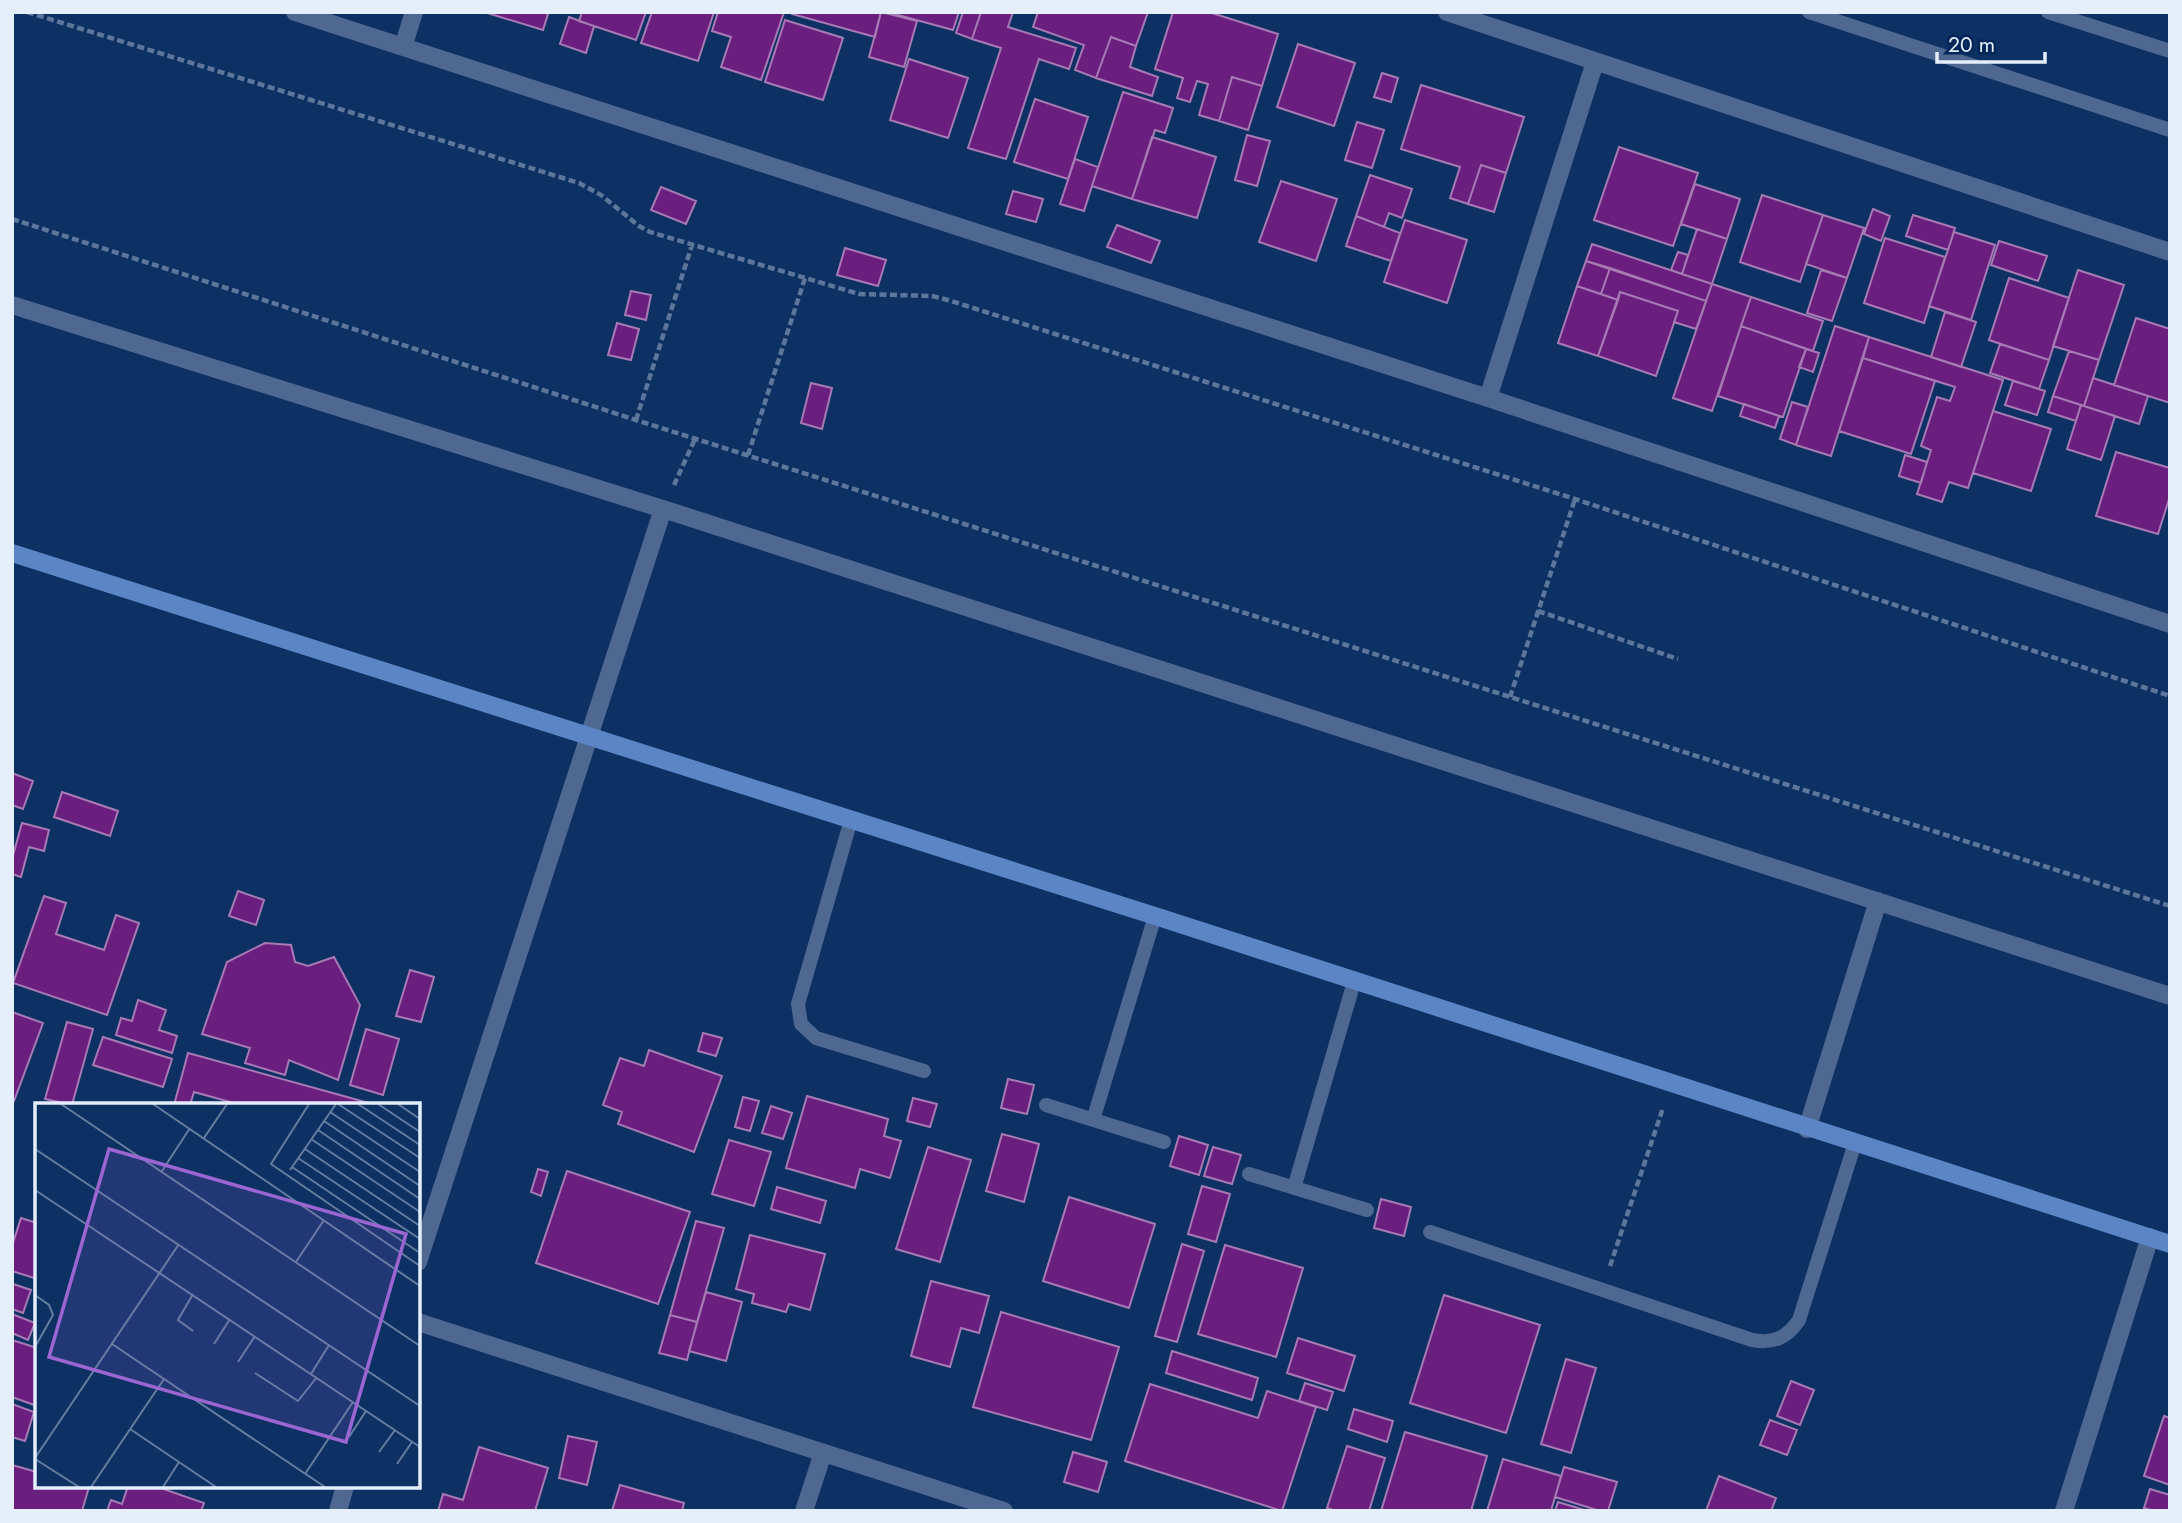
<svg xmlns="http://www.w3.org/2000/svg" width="2182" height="1523" font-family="Jost,sans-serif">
<rect width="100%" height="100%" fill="#0e3164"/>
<path fill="#6a1f7e" stroke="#a77ab5" stroke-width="2" d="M 484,12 L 543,12 L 548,14 L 543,30 Z
M 582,12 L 646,12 L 636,40 L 579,21 Z
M 652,12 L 714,12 L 698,61 L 641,43 Z
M 718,12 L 784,12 L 761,80 L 721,67 L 731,37 L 712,31 Z
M 792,12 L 881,12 L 875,37 L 792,14 Z
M 881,12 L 917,21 L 904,67 L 869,57 Z
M 887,12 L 959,12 L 953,30 Z
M 963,12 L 981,12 L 972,39 L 956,33 Z
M 981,12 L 1013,12 L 1008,27 L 1076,48 L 1069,69 L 1039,59 L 1006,159 L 968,148 L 1001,48 L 972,39 Z
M 1038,12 L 1148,12 L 1136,46 L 1111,37 L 1096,78 L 1075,70 L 1084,45 L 1033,27 Z
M 1173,12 L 1209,12 L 1278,34 L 1262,86 L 1232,77 L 1219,121 L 1199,115 L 1208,84 L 1197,81 L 1190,102 L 1177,98 L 1183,78 L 1155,69 Z
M 569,17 L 594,26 L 586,53 L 560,44 Z
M 785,20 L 843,38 L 823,100 L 765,82 Z
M 1111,37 L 1136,46 L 1130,67 L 1158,77 L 1152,96 L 1096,78 Z
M 1298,44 L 1355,63 L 1334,126 L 1277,107 Z
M 909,59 L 968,78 L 948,138 L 890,120 Z
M 1382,73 L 1398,78 L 1391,102 L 1374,97 Z
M 1232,77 L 1262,86 L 1248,130 L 1219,121 Z
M 1421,85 L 1524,117 L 1506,173 L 1481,165 L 1468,204 L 1450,198 L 1460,167 L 1401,149 Z
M 1123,92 L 1173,108 L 1165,133 L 1155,130 L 1132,199 L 1092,186 Z
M 1035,99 L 1088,117 L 1068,179 L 1014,162 Z
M 1357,122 L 1384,130 L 1372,168 L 1345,160 Z
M 1247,135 L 1270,141 L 1257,186 L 1235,180 Z
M 1152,137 L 1216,157 L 1197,218 L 1132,199 Z
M 1619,147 L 1698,173 L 1673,246 L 1594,220 Z
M 1075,159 L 1098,167 L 1084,211 L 1060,204 Z
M 1481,165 L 1506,173 L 1494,212 L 1468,204 Z
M 1370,175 L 1412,189 L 1402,218 L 1389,213 L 1384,227 L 1356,216 Z
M 1281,181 L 1337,199 L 1316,261 L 1259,242 Z
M 1695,184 L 1740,199 L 1727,239 L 1681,224 Z
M 661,187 L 696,201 L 686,224 L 651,210 Z
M 1013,191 L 1043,199 L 1036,222 L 1006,214 Z
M 1762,195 L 1823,215 L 1800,282 L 1740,262 Z
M 1873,209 L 1890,216 L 1881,241 L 1864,234 Z
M 1823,215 L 1864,228 L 1847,278 L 1806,264 Z
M 1913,215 L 1955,228 L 1948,250 L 1906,236 Z
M 1356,216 L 1400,233 L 1391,261 L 1346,246 Z
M 1405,220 L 1467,240 L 1447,303 L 1384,282 Z
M 1117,225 L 1160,241 L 1151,263 L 1107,247 Z
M 1697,229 L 1727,239 L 1712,284 L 1682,274 Z
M 1954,232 L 1995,245 L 1971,320 L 1929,306 Z
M 1885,238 L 1945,257 L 1924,323 L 1864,303 Z
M 1999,241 L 2047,256 L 2038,281 L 1991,265 Z
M 1592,244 L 1712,284 L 1706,301 L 1586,261 Z
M 845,248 L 886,260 L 878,286 L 837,275 Z
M 1678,252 L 1688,255 L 1682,274 L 1671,270 Z
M 1586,261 L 1610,268 L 1601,294 L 1577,286 Z
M 1610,268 L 1706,301 L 1696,329 L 1674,322 L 1678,311 L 1620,292 L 1618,300 L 1601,294 Z
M 1821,270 L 1847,278 L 1832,321 L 1807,313 Z
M 2078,270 L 2124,285 L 2099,360 L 2053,346 Z
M 2009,278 L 2069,298 L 2049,360 L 1989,340 Z
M 1712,284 L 1751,297 L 1712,411 L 1673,398 Z
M 1577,286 L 1618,300 L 1598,356 L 1558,343 Z
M 631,291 L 651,295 L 646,320 L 625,315 Z
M 1620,292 L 1678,311 L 1656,376 L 1598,356 Z
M 1751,297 L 1823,321 L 1813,351 L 1741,326 Z
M 1945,312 L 1976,322 L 1961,367 L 1931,357 Z
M 2136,318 L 2170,329 L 2170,403 L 2114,385 Z
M 617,323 L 639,329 L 631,360 L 608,355 Z
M 1741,326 L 1806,349 L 1783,417 L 1718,396 Z
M 1835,326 L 1869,337 L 1831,456 L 1796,445 Z
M 1869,337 L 2003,380 L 1968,488 L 1949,482 L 1942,502 L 1917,494 L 1931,450 L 1921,446 L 1937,397 L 1950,401 L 1955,387 L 1863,358 Z
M 2000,344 L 2049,360 L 2039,389 L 1990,373 Z
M 1806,349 L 1819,353 L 1813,372 L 1799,367 Z
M 2069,351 L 2099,360 L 2084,406 L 2053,396 Z
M 1863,358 L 1935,381 L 1911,454 L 1839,431 Z
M 2093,378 L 2148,396 L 2139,424 L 2084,406 Z
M 2013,381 L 2045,391 L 2037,415 L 2005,405 Z
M 811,383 L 832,388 L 822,429 L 801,423 Z
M 2053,396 L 2081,405 L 2076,421 L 2048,412 Z
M 1792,402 L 1808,407 L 1796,445 L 1780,439 Z
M 1744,404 L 1779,416 L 1775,428 L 1740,416 Z
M 2081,405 L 2115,416 L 2101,460 L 2067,449 Z
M 1993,411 L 2051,429 L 2031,491 L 1973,473 Z
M 2116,452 L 2170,468 L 2170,496 L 2158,534 L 2096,516 Z
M 1905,455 L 1927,462 L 1921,483 L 1899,476 Z
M 12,773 L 33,781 L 23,809 L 12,805 Z
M 62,792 L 118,811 L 110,836 L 54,817 Z
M 22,823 L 49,830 L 44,851 L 29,847 L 21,877 L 12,874 L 12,859 Z
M 238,891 L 264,900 L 256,925 L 229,916 Z
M 44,896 L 66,903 L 56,934 L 104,950 L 116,915 L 139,923 L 107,1015 L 13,983 Z
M 265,943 L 291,945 L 295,962 L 308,966 L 334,957 L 360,1005 L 338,1080 L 289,1060 L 285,1075 L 245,1063 L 250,1048 L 202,1034 L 227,962 Z
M 410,970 L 434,977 L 421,1022 L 396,1016 Z
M 138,1000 L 166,1010 L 159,1030 L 177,1036 L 172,1053 L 116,1035 L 121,1018 L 132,1021 Z
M 12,1012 L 43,1023 L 14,1101 L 12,1101 Z
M 67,1022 L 93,1029 L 72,1105 L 45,1099 Z
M 366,1029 L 399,1039 L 383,1095 L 350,1085 Z
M 703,1033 L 722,1038 L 716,1056 L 698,1051 Z
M 103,1037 L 172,1059 L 163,1087 L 93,1065 Z
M 649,1050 L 722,1076 L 694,1152 L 618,1124 L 622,1112 L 603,1105 L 620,1058 L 644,1066 Z
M 188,1053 L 376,1105 L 241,1105 L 194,1092 L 190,1105 L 174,1105 Z
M 1008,1079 L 1034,1085 L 1027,1114 L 1001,1108 Z
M 807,1096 L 888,1119 L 884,1136 L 901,1141 L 890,1178 L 860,1169 L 855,1188 L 786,1168 Z
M 743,1097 L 759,1101 L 750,1131 L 735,1127 Z
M 913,1098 L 937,1104 L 930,1127 L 907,1121 Z
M 771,1106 L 792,1113 L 783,1139 L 762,1133 Z
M 1002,1134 L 1039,1144 L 1024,1202 L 986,1191 Z
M 1179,1136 L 1208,1145 L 1199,1175 L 1170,1166 Z
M 729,1140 L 771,1152 L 754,1206 L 712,1194 Z
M 928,1147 L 971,1160 L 940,1262 L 896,1249 Z
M 1213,1147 L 1241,1155 L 1232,1184 L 1204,1176 Z
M 538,1169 L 548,1172 L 541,1196 L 531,1192 Z
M 567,1171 L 690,1212 L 658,1304 L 536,1263 Z
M 1202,1186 L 1230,1194 L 1216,1242 L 1188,1234 Z
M 777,1187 L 826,1201 L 820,1223 L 771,1209 Z
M 1069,1197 L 1155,1224 L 1129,1308 L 1043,1281 Z
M 1381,1199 L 1411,1207 L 1404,1236 L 1374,1228 Z
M 21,1218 L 37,1223 L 37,1279 L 12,1271 L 12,1246 Z
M 696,1221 L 724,1228 L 697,1322 L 670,1315 Z
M 750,1235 L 825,1254 L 810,1310 L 789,1304 L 786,1312 L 752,1303 L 754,1294 L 736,1289 Z
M 1182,1244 L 1204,1251 L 1177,1342 L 1155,1336 Z
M 1225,1245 L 1303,1268 L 1276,1357 L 1198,1334 Z
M 931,1281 L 989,1296 L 979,1333 L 961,1328 L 950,1367 L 911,1356 Z
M 13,1284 L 31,1290 L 23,1313 L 12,1309 Z
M 706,1292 L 742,1302 L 726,1361 L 689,1351 Z
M 1444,1295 L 1540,1325 L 1506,1433 L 1410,1403 Z
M 1001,1312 L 1119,1347 L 1091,1440 L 973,1407 Z
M 12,1314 L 35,1323 L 28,1340 L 12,1333 Z
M 670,1315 L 697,1322 L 687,1360 L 659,1353 Z
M 1298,1338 L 1355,1356 L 1344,1391 L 1287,1373 Z
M 12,1340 L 37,1348 L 37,1406 L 12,1397 Z
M 1172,1351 L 1258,1378 L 1252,1400 L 1166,1373 Z
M 1566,1359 L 1596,1368 L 1571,1453 L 1541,1444 Z
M 1791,1381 L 1814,1390 L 1800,1425 L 1777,1416 Z
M 1305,1383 L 1333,1392 L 1327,1410 L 1299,1401 Z
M 1150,1384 L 1258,1418 L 1267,1391 L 1316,1407 L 1282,1511 L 1125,1461 Z
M 12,1404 L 34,1412 L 25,1441 L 12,1437 Z
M 1354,1409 L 1393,1421 L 1387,1442 L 1348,1429 Z
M 2164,1416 L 2170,1418 L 2170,1485 L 2144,1476 Z
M 1770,1420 L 1797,1430 L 1787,1455 L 1760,1445 Z
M 1405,1432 L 1487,1456 L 1471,1511 L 1381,1511 Z
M 568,1436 L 597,1442 L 587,1485 L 559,1478 Z
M 1347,1446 L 1385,1458 L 1369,1511 L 1336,1511 L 1327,1508 Z
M 479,1447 L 548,1468 L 535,1511 L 438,1511 L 443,1494 L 463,1500 Z
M 1073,1452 L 1107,1462 L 1098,1492 L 1064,1482 Z
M 1503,1459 L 1561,1476 L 1551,1511 L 1487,1511 Z
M 12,1465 L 37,1472 L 37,1486 L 89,1487 L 82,1511 L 12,1511 Z
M 1564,1467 L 1617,1482 L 1608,1511 L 1600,1511 L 1555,1497 Z
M 1719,1476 L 1776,1498 L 1771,1511 L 1706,1511 Z
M 620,1485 L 684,1503 L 682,1511 L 612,1511 Z
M 128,1486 L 155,1486 L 204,1503 L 201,1511 L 107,1511 L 111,1500 L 122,1504 Z
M 2150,1489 L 2170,1495 L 2170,1511 L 2154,1511 L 2144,1508 Z
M 1558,1502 L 1588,1511 L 1555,1511 Z"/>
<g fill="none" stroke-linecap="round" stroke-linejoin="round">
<path stroke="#5d779c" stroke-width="4.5" stroke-dasharray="7 3.5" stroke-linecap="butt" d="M 27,12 L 579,183 L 601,195 L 639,226 L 650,232 L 859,294 L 932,296 L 948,300 L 1575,499 L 2170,696
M 12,219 L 636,420 L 2170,906
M 636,420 L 692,245
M 748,455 L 805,278
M 674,485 L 695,439
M 1538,611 L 1678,659
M 1510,697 L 1575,499
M 1610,1266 L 1663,1108"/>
<path stroke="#4e6891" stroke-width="14" d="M 1809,12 L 2170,130
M 2048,12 L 2170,51
M 851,820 L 798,1004 L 801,1024 L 816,1038 L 924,1071
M 1046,1105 L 1164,1142
M 1093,1120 L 1155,916
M 1249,1174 L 1367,1210
M 1294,1188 L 1354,982
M 1430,1232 L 1752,1340 C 1773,1344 1787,1338 1799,1320 L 1855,1143"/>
<path stroke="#4e6891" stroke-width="18" d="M 295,12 L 1488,398 L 2170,624
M 1447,12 L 2170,252
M 403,47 L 414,12
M 12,305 L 663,509 L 2170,996
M 1488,398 L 1595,62
M 1807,1129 L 1878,901
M 418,1262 L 663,509
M 418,1322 L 1004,1511
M 338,1511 L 345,1486
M 804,1511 L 823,1453
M 2064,1511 L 2150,1237"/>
<path stroke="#5b85c5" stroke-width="18" d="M 12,553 L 1155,916 L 2170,1244"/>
</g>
<g transform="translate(35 1103)">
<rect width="385" height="385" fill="#0e3164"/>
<path fill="none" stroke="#647da0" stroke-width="2" d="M 26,1 L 385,243M 118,1 L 385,183M 274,1 L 236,61 L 385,163M 303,1 L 385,55M 323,1 L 385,42M 343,1 L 385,29M 363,1 L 385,16M 295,9 L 385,69M 289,18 L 385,83M 283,27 L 385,96M 169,35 L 192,1M 276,36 L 385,109M 0,46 L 385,303M 270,46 L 385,123M 263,55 L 385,136M 257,64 L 385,150M 255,67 L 301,1M 127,68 L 155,25M 0,87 L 385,344M 261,159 L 289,117M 158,191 L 143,217 L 158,228M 0,192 L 14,202 L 18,212 L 0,244M 77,241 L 290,384M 179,241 L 195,216M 203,259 L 220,233M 220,270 L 263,298 L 282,274M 276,271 L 294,242M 95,326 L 181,384M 314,334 L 331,308M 344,349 L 360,327M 0,355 L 144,141M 0,356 L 44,384M 362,361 L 377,339M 270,371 L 318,299M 56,384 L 129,276M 128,384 L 144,359"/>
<path fill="#9b66d1" fill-opacity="0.15" stroke="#9b66d1" stroke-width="3.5" d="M 74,46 L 371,131 L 311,339 L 14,254 Z"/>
<rect width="385" height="385" fill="none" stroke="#e5eefb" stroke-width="3.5"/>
</g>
<rect width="2182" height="1523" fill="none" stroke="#e5eefb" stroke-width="28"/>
<path d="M1937 52v10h108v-10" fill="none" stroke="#e5eefb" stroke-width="3.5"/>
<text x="1948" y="52" font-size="21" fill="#e5eefb" stroke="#032659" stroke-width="5" paint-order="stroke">20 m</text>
</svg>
